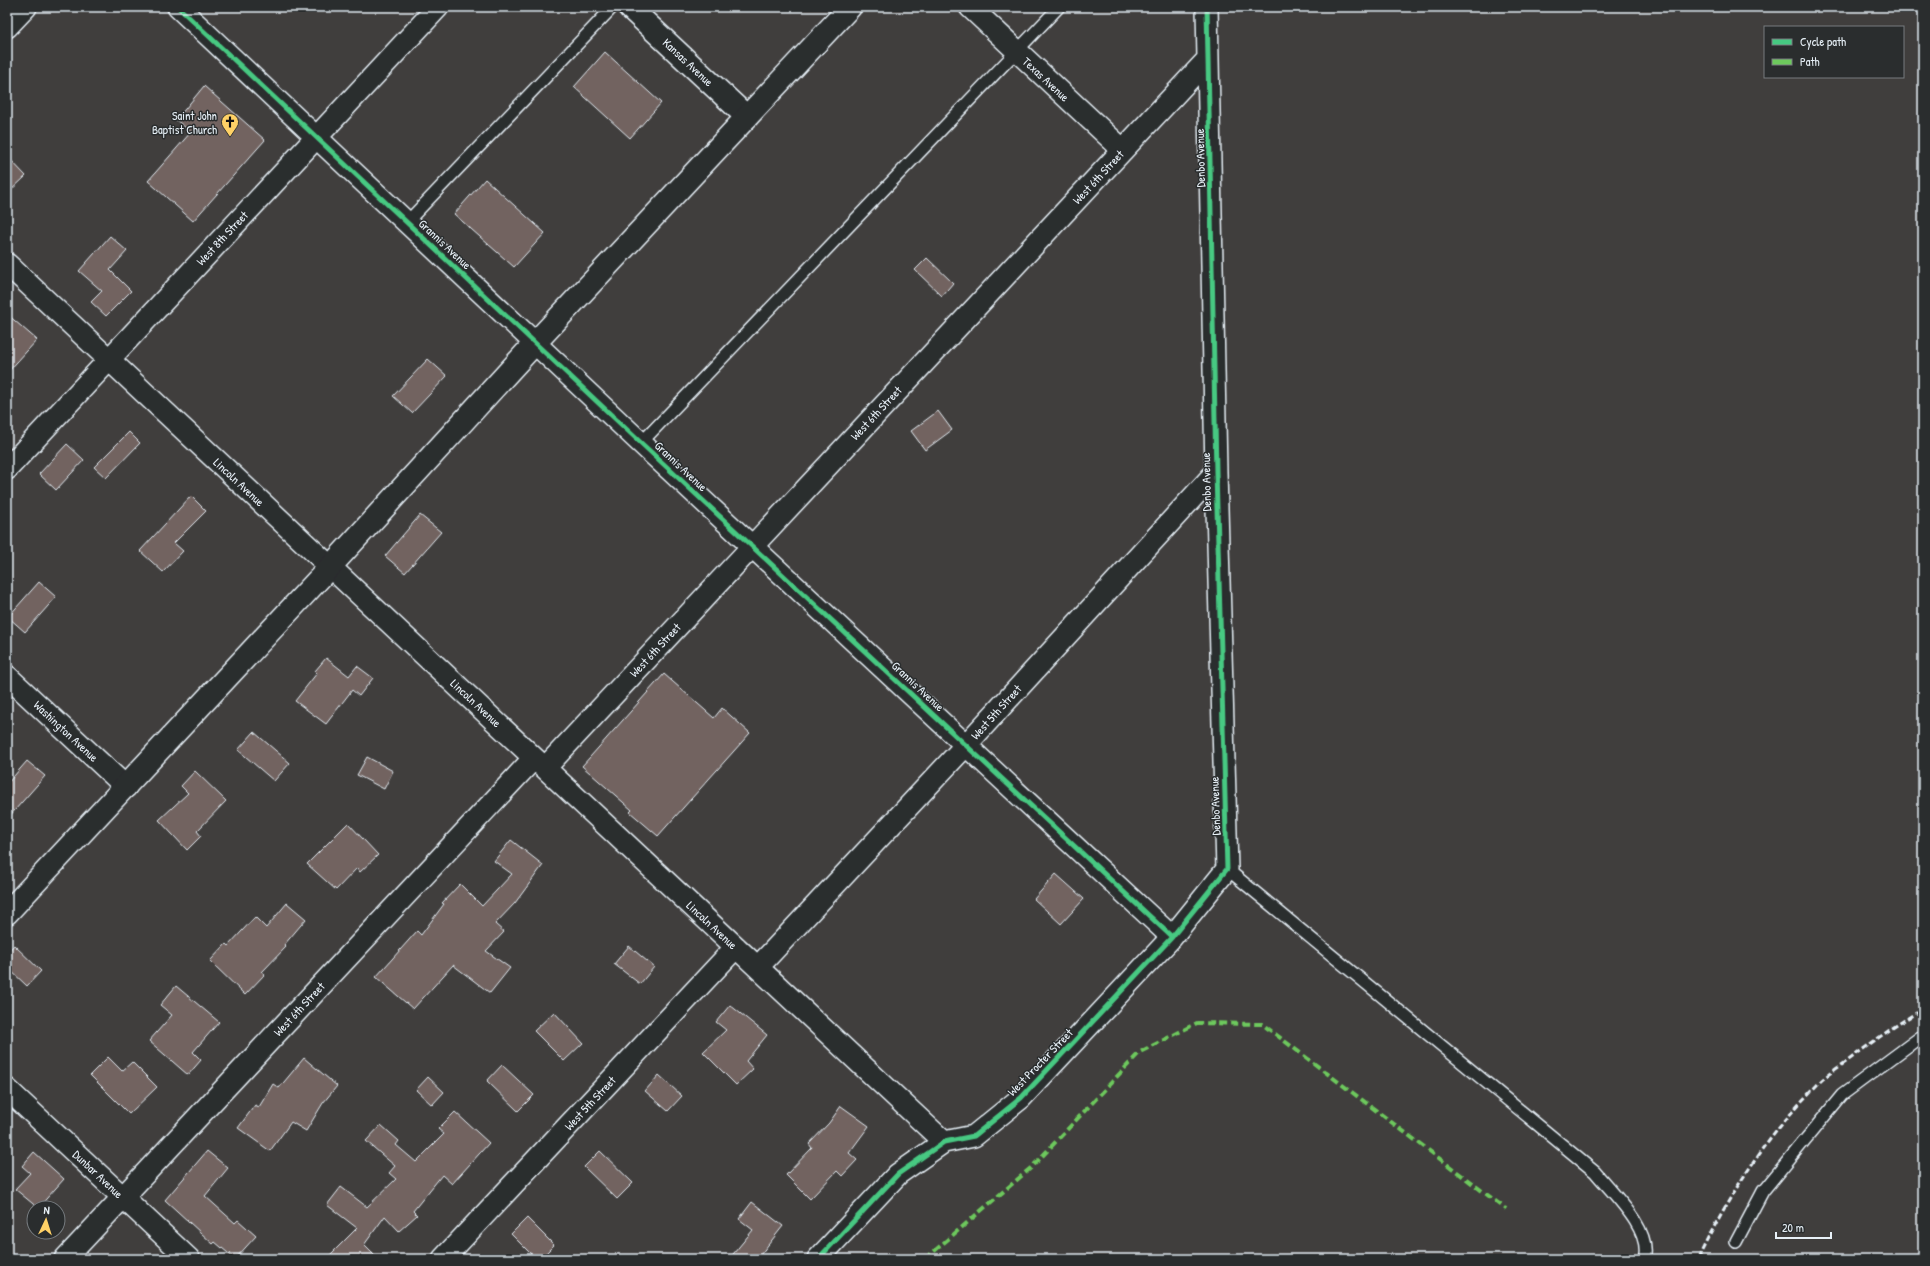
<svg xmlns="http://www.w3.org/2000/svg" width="1930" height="1266" font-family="'Patrick Hand',sans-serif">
<rect width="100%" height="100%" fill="#403e3d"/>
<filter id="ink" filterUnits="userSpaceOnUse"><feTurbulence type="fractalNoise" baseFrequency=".025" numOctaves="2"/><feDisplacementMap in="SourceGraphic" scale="8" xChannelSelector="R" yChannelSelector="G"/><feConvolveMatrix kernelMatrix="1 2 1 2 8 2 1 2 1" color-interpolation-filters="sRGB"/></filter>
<g filter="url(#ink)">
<path fill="#726461" stroke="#e8f1f8" d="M 605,52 L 661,103 L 630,138 L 574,87 Z
M 204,86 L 265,140 L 193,221 L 148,181 L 191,132 L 176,120 Z
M 7,156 L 26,176 L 7,194 Z
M 485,179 L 545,233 L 514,267 L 454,214 Z
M 110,236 L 127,251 L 110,270 L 131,291 L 106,316 L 91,302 L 102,291 L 79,271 Z
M 927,258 L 953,283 L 942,296 L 915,270 Z
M 7,314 L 37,340 L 7,373 Z
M 428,359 L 447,376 L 412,413 L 393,396 Z
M 938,411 L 952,430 L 925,450 L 911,431 Z
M 129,432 L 140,443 L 106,478 L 94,467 Z
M 67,444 L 84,460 L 56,490 L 39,474 Z
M 191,496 L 206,511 L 174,543 L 183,551 L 163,572 L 140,551 Z
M 420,515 L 441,532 L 405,573 L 385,556 Z
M 39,582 L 56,597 L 25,632 L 8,617 Z
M 326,658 L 349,676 L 357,666 L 373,678 L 359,696 L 352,690 L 326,724 L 295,701 L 317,673 L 315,671 Z
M 664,674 L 714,718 L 722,708 L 750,733 L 658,836 L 630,812 L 632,810 L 582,766 Z
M 254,732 L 290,763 L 274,781 L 238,750 Z
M 367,757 L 393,771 L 384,789 L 357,775 Z
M 27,761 L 45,776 L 7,819 L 7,784 Z
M 195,771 L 226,801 L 197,831 L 201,836 L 187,850 L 159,820 L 188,793 L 181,786 Z
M 348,823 L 378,855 L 360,872 L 357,868 L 336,890 L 307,864 Z
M 511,840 L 543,865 L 515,903 L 495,924 L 504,932 L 486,951 L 510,968 L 490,993 L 453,965 L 413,1009 L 376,977 L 417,931 L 421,935 L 444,904 L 442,903 L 460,884 L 482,906 L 512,874 L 494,861 Z
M 1056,874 L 1084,899 L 1061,924 L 1034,899 Z
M 287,903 L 306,919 L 284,945 L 286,947 L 262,972 L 265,974 L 245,995 L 210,961 L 226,944 L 228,946 L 255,917 L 266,928 Z
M 14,945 L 41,971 L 27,986 L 7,967 L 7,953 Z
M 629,946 L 654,967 L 640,984 L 614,964 Z
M 176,986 L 219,1022 L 193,1052 L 201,1060 L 188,1075 L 149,1041 L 172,1015 L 160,1005 Z
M 730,1005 L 767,1035 L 746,1061 L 753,1069 L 736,1085 L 703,1052 L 726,1030 L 716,1022 Z
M 554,1012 L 583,1043 L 564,1061 L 534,1031 Z
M 108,1057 L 122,1071 L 132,1062 L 157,1087 L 129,1114 L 90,1075 Z
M 304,1058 L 337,1086 L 323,1103 L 306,1131 L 291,1122 L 270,1151 L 238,1128 L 255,1105 L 259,1107 L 273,1084 L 279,1088 Z
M 502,1065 L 534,1095 L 518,1111 L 487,1081 Z
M 659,1075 L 682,1096 L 668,1111 L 645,1091 Z
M 428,1077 L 444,1092 L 432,1105 L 416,1090 Z
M 841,1106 L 869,1126 L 849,1153 L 857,1160 L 842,1176 L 837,1171 L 810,1199 L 786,1175 L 812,1148 L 809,1144 L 829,1123 Z
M 455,1112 L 489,1143 L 452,1184 L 442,1175 L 413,1211 L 417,1215 L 399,1231 L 385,1216 L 364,1245 L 378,1259 L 326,1259 L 357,1228 L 327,1205 L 341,1187 L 367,1207 L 396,1179 L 389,1173 L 395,1166 L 366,1141 L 381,1125 L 399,1141 L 396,1145 L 416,1162 L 444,1134 L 438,1129 Z
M 207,1151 L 228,1168 L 205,1196 L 235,1223 L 238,1220 L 256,1236 L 235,1259 L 215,1242 L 213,1244 L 165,1200 Z
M 600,1151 L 633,1183 L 617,1199 L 584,1167 Z
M 34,1152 L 64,1179 L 38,1208 L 15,1189 L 30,1173 L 22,1166 Z
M 752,1202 L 783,1226 L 757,1259 L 729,1259 L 753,1230 L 739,1219 Z
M 527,1218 L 554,1245 L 540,1259 L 536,1259 L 511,1234 Z"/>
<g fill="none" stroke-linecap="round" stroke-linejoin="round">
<g stroke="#e8f1f8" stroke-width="14">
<path id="service" d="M 407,222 L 613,7
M 641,443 L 1059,7
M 1227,869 L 1595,1172 C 1612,1193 1653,1230 1644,1259
M 1736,1242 L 1763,1191 L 1842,1095 L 1923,1035"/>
</g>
<g stroke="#e8f1f8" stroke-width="24">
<path id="minor" d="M 178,7 L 641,443 L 1172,937
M 970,7 L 1123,150
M 7,27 L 26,7
M 7,264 L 944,1142
M 7,469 L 438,7
M 7,676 L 126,787
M 545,768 L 1208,59
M 758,967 L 966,745 L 1216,472
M 7,1089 L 189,1259
M 65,1259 L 534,758
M 443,1259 L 736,947
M 818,1259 L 898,1174 L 944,1142 L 974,1136 L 1021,1098 L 1172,937 L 1227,869 L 1216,472 L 1207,7"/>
</g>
<g stroke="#e8f1f8" stroke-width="25">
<path id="tertiary" d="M 629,7 L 747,117"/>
</g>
<g stroke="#e8f1f8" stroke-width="25">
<path id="secondary" d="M 7,913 L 330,567 L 535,343 L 850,7"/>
</g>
<use href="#service" stroke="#2a2d2e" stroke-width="11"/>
<use href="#minor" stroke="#2a2d2e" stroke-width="21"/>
<use href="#tertiary" stroke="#2a2d2e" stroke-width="22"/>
<use href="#secondary" stroke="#2a2d2e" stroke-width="22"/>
<path stroke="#e8f1f8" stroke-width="3" stroke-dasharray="6 3" stroke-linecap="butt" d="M 1698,1259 C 1728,1195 1768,1135 1817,1085 C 1825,1076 1836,1069 1846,1062 C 1871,1043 1895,1025 1923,1009"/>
<path stroke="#6dc95d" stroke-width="4" stroke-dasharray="8 4" stroke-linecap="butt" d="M 925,1259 L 1033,1166 L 1140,1052 L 1197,1023 L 1262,1024 L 1506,1209"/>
<g stroke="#2a2d2e" stroke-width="8">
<path id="cycleway" d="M 178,7 L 641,443 L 1172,937
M 818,1259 L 898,1174 L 944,1142 L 974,1136 L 1021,1098 L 1172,937 L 1227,869 L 1216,472 L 1207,7"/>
</g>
<use href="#cycleway" stroke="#46c982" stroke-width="5"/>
</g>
</g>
<defs>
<g id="church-pin" transform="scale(0.9)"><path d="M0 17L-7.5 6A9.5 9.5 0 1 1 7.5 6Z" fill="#ffd166" stroke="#2a2d2e"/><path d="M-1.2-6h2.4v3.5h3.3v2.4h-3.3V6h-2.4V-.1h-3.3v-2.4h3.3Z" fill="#111"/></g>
</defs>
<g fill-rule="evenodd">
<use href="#church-pin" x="230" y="122"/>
</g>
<g text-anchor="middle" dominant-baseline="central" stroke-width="3" stroke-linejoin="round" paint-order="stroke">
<g font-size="12" fill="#e8f1f8" stroke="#2a2d2e">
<text transform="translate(688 62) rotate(43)">Kansas Avenue</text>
<text transform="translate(1046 79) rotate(43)">Texas Avenue</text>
<text transform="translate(1200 158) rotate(-91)">Denbo Avenue</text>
<text transform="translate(1098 177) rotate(-47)">West 6th Street</text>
<text transform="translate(222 238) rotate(-47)">West 8th Street</text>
<text transform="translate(445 244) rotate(43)">Grannis Avenue</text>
<text transform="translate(876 413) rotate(-47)">West 6th Street</text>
<text transform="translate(681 466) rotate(43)">Grannis Avenue</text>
<text transform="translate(239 482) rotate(43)">Lincoln Avenue</text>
<text transform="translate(1206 482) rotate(-91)">Denbo Avenue</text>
<text transform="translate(655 650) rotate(-47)">West 6th Street</text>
<text transform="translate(918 686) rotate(43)">Grannis Avenue</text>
<text transform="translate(476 703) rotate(43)">Lincoln Avenue</text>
<text transform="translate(996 712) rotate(-48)">West 5th Street</text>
<text transform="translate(66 731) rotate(43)">Washington Avenue</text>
<text transform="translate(1215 806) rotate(-92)">Denbo Avenue</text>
<text transform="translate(712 925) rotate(43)">Lincoln Avenue</text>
<text transform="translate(299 1009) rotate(-47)">West 6th Street</text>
<text transform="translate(1040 1062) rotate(-46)">West Procter Street</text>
<text transform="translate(590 1103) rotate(-47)">West 5th Street</text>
<text transform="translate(98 1174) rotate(43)">Dunbar Avenue</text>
</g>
<g font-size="12" fill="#e8f1f8" stroke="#2a2d2e" text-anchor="end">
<text x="217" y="115">Saint John<tspan x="217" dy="14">Baptist Church</tspan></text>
</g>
</g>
<rect width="1930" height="1266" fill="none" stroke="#2a2d2e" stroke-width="24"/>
<rect x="12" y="12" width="1906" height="1242" fill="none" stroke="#e8f1f8" stroke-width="1.5" filter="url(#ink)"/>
<rect x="1764" y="26" width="140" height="52" fill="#2a2d2e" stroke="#767b7f"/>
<rect x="1772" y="39" width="20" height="6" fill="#46c982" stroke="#767b7f"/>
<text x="1800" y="46" font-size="12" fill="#e8f1f8">Cycle path</text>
<rect x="1772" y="59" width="20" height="6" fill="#6dc95d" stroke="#767b7f"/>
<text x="1800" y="66" font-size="12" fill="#e8f1f8">Path</text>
<g transform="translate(46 1220) rotate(4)"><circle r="19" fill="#2a2d2e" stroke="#767b7f"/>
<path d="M0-3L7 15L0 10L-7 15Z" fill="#ffd166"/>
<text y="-6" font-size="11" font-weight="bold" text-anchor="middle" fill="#e8f1f8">N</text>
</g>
<path d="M1776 1232v6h55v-6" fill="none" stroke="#e8f1f8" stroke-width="2"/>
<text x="1782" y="1232" font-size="12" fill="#e8f1f8" stroke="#2a2d2e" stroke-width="3" paint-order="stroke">20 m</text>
</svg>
